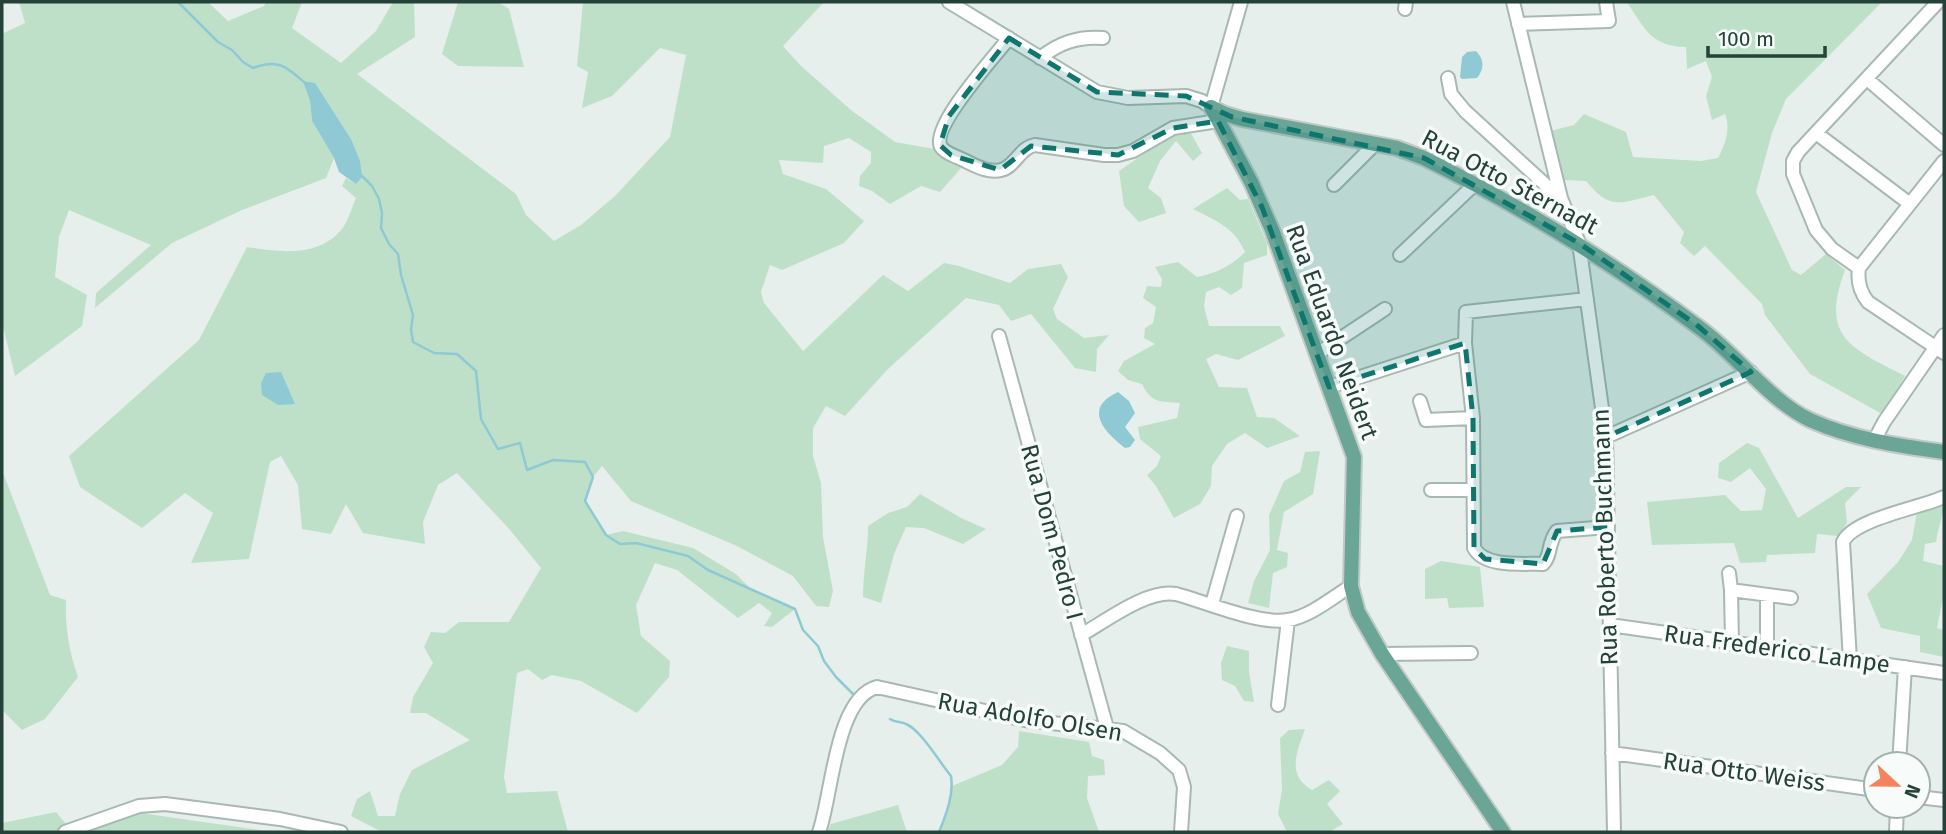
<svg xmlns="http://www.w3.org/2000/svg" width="1946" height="834" font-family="'Fira Sans',sans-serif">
<rect width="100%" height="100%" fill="#e6efeb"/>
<path fill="#bfe0c8" d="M 19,2 L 208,2 L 228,21 L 264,6 L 266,2 L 302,2 L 292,28 L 341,63 L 376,31 L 393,2 L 414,2 L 415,37 L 357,74 L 516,194 L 526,215 L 554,241 L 581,225 L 615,196 L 670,137 L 686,55 L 660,48 L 612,96 L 582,108 L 588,72 L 577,66 L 583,2 L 824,2 L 783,46 L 800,65 L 851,110 L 895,142 L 934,149 L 961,168 L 940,192 L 921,186 L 890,204 L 872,191 L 859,186 L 860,176 L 871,163 L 871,152 L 849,138 L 824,146 L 823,163 L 779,160 L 783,174 L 826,189 L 864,221 L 844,243 L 782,270 L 770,265 L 761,292 L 764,303 L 803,351 L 883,275 L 908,291 L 944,263 L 959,266 L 1010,283 L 1028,269 L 1061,264 L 1068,277 L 1053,309 L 1057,319 L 1084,338 L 1109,335 L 1097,349 L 1096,372 L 1075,368 L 1031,314 L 1011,321 L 999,305 L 966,298 L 888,369 L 845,416 L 826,406 L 813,428 L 813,456 L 821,483 L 823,537 L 833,591 L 829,607 L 816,606 L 793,576 L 737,546 L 631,501 L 602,466 L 593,477 L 585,501 L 606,535 L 623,531 L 693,548 L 736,574 L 750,588 L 795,609 L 772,627 L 764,626 L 772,613 L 759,603 L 738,618 L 677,570 L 655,563 L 636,605 L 641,636 L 670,661 L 669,677 L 637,713 L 581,681 L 552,675 L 542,680 L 528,669 L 517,673 L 504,777 L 507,793 L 557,791 L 568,832 L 382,832 L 351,816 L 357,799 L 370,791 L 378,816 L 395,816 L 400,794 L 412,770 L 470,740 L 426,713 L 410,713 L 413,697 L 433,663 L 424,647 L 431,632 L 445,633 L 459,622 L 509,622 L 541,568 L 510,530 L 457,473 L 438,485 L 423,522 L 425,544 L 363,533 L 346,504 L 331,534 L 302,529 L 298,485 L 281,456 L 270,462 L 249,559 L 191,563 L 213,513 L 185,493 L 142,528 L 80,487 L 69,456 L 199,340 L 247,247 C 280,252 318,258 342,229 C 348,221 352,207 356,198 L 342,186 L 346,178 L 356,184 L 351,139 L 315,84 L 304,81 L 310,101 L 312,121 L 334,158 L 326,178 L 242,210 L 172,243 L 95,308 L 96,293 L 151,245 L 69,210 L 59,237 L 55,277 L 87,295 L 82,326 L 15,376 L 2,322 L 2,28 L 4,33 L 25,23 Z
M 458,2 L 498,2 L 509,9 L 524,67 L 458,66 L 442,54 Z
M 1629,2 L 1882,2 L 1786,99 L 1772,133 L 1756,192 L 1792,270 L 1801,275 L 1826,254 L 1845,270 C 1820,337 1850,348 1905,376 L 1882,414 L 1810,374 L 1765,315 L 1762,304 L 1705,246 L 1694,256 L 1680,243 L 1684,232 L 1654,195 C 1620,203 1611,211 1586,181 L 1562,180 L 1550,131 L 1574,125 L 1584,114 L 1626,132 L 1633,157 L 1701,161 L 1718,158 C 1725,144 1731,130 1725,114 L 1712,120 L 1706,96 L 1712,77 L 1706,61 L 1687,69 L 1686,47 C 1651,46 1646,30 1628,4 Z
M 1189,130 L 1202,153 L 1193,161 L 1176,141 L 1160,161 L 1148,188 L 1161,198 L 1166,213 L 1139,222 L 1124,206 L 1119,171 L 1173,134 Z
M 1227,188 L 1240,200 L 1248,199 L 1267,243 L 1267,255 L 1244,263 L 1242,288 L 1231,295 L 1219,287 L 1206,292 L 1204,306 L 1209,326 L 1280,326 L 1285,336 L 1238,360 L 1216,354 L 1206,359 L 1219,387 L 1247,388 L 1257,417 L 1274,418 L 1300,436 L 1267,448 L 1245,433 L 1227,444 L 1212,466 L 1211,486 L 1200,504 L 1174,518 L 1156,486 L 1147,475 L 1157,466 L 1161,456 L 1140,439 L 1138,427 L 1177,418 L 1180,403 C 1160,401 1152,404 1142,384 L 1128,380 L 1118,371 L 1124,361 L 1155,344 L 1144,338 L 1145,328 L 1153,323 L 1156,307 L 1143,298 L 1147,286 L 1161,287 L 1162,279 L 1155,267 L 1178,262 L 1197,277 C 1217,273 1231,266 1245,252 C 1235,228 1215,220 1193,209 Z
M 1747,443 L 1759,448 L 1798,518 L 1846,487 L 1861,487 L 1845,503 L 1847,523 L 1838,536 L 1817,534 L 1815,553 L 1767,555 L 1766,562 L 1740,563 L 1734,543 L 1652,545 L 1647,502 L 1725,495 L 1741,511 L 1762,510 L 1766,489 L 1750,468 L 1731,482 L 1718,478 L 1719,463 Z
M 1320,451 L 1313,494 L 1284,512 L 1277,550 L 1288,553 L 1287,567 L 1273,573 L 1269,608 L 1248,603 L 1254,581 L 1270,550 L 1269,515 L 1284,481 L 1300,472 L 1305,452 Z
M 2,470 L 50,595 L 66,600 C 65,628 69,651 78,677 L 45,719 L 22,730 L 2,710 Z
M 920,494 L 961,518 L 986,529 L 963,544 L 924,528 L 906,527 L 894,554 L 881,603 L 863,597 C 863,573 868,550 868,526 L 888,513 L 907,507 Z
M 1944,501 C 1944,514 1938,528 1936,542 L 1925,544 L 1923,561 L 1944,566 L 1944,593 L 1937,628 L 1944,630 L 1944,657 L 1920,652 L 1920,636 L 1881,628 L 1867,594 L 1898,562 L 1912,540 L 1917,512 Z
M 1441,561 L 1480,567 L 1484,607 L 1449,608 L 1447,598 L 1425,599 L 1425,569 Z
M 1227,646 L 1249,651 L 1249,672 L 1254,702 L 1244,701 L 1235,686 L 1222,680 L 1221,663 Z
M 1305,729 C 1297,752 1286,775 1312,790 L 1329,780 L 1340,791 L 1327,804 L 1343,824 L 1329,832 L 1287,832 L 1278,814 L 1282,790 L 1280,738 L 1289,730 Z
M 1019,731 L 1089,742 L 1092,756 L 1104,760 L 1105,775 L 1088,776 L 1087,798 L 1099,832 L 939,832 L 947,811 L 952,786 L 1002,765 L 1018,747 Z
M 898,805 L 907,832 L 827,832 L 831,824 Z
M 126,811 L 267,831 L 267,832 L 2,832 L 2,823 L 56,812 L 71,830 Z"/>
<path fill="#8ec9d4" d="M 1476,51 C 1485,60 1484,69 1477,78 L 1462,79 L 1460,77 L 1462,57 L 1467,52 Z
M 303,81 L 315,83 L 351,139 L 360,161 L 362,177 L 356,184 L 339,172 L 334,158 L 312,121 L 310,101 Z
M 281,372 L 295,404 L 278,405 L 262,395 L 261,383 L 266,373 Z
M 1118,392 L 1129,401 L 1135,413 L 1125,427 L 1135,440 L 1130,447 L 1125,448 C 1103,431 1083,408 1118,392 Z"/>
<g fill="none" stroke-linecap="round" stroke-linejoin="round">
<path stroke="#8ec9d4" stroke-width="2.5" d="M 178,2 L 218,42 L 232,50 L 243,62 L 253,68 C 278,58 287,67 305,83
M 361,175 L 372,186 L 379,199 L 382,213 L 381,228 L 389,244 L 398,254 L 401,275 L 413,315 L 411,329 L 413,342 L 434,353 L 457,354 L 476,371 L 481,419 L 498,449 L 520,443 L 527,470 L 553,460 L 585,462 L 593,477 L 585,501 L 606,535 L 620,544 L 636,543 L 688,556 L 708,570 L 795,609 L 803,630 L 818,646 L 824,661 L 836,677 L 854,695
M 890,719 C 896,723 901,721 906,724 C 921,730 940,763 951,776 C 954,795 946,815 939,832"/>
<g stroke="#a8b8b2" stroke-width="16">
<path id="minor" d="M 949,2 L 1097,92 L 1128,98 L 1186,96 L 1202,101 L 1211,107 L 1241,2
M 1513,2 L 1561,198 L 1579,243 L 1606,437 L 1614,832
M 1405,9 L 1406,2
M 1518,24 L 1609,21 L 1606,2
M 1009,38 C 995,56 930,127 941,147 C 945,153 953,155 959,158 C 971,163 987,174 1001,170 C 1015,167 1019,148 1035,145 L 1104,155 L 1118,155 L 1133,151 L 1173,128 L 1218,121
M 1040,58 C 1059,43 1078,36 1103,38
M 1448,78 L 1451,94 L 1465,111 L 1560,198
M 1867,79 L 1944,145
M 1816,133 L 1910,204
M 1944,161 L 1859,268 C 1857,281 1860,292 1868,302 L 1944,353
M 1334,185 L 1375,144
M 1400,255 L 1475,184
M 1859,268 L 1832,249 L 1816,230 L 1793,174 L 1793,161 L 1798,152 L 1938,2
M 1587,299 L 1466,312 L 1465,343 L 1473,418 L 1474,548 C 1485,568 1523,563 1543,564 C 1552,555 1547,544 1557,531 L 1608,527
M 999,336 L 1107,728
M 1317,354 L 1385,309
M 1329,387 L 1465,343
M 1420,401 L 1426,420 L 1473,418
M 1606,437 L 1751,372
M 1874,441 L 1884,422 L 1944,335
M 1431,490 L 1473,490
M 1729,573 L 1731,590
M 1767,595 L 1767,648
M 1212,604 L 1237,516
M 1610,625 L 1944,673
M 1081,635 C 1106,621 1147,589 1176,594 C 1206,602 1259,625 1288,620 C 1311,616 1333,597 1351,586
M 1732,644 L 1731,590 L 1791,598
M 1382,654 L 1471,653
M 1850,660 L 1843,542 C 1853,519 1920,508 1944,497
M 1278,705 L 1288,620
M 1612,753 L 1876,790
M 1899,764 L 1905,667
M 1918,797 L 1944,800
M 65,832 L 139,806 L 165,804 L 280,819 L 341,832
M 819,832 C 832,797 835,698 877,687 L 1025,720 L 1123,731 L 1160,753 L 1179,770 L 1184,787 L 1181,832
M 1896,832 L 1897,806"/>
</g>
<g stroke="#c2cac8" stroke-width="18">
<path id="major" d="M 1211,107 L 1225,114 L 1242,119 L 1397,148 L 1424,158 C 1521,206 1613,263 1700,328 C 1737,355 1770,401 1810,420 C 1852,439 1899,446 1944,452
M 1211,107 L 1251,182 L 1272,230 L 1354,457 L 1351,586 L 1358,612 L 1382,654 L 1503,832"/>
</g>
<use href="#minor" stroke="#fff" stroke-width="12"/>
<use href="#major" stroke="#6aa596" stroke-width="14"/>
</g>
<path fill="#0f766e" fill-opacity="0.2" stroke="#0f766e" stroke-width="5" stroke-dasharray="14 9" stroke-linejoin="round" d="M 1009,38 L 1097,92 L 1186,96 L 1232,117 L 1424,158 L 1579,243 L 1698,326 L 1751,372 L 1606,437 L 1608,527 L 1557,531 L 1543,564 L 1485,559 L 1474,548 L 1473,418 L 1465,343 L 1329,387 L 1262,207 L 1218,121 L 1173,128 L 1118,155 L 1031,146 L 1000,170 L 951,155 L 940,145 L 949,116 Z"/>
<g text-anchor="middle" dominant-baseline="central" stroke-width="7" stroke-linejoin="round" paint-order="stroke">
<g font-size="24" fill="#24423a" stroke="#f7fbf9">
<text transform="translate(1510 182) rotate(28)">Rua Otto Sternadt</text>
<text transform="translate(1332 332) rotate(70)">Rua Eduardo Neidert</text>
<text transform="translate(1052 532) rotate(75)">Rua Dom Pedro I</text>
<text transform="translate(1605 537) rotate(-92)">Rua Roberto Buchmann</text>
<text transform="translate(1777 649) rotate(8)">Rua Frederico Lampe</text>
<text transform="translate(1030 717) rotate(10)">Rua Adolfo Olsen</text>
<text transform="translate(1744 772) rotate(8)">Rua Otto Weiss</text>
</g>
</g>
<rect width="1946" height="834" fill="none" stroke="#24423a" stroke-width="7"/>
<g transform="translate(1897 785) rotate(112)"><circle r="33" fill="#f7fbf9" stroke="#a3b1ad" stroke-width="2"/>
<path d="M0-5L12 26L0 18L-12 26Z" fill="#f4845f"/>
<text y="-10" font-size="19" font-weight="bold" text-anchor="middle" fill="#24423a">N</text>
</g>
<path d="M1708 46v10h117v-10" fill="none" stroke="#24423a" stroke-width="3.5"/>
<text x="1718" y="46" font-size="21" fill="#24423a" stroke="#f7fbf9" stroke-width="5" paint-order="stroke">100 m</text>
</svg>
